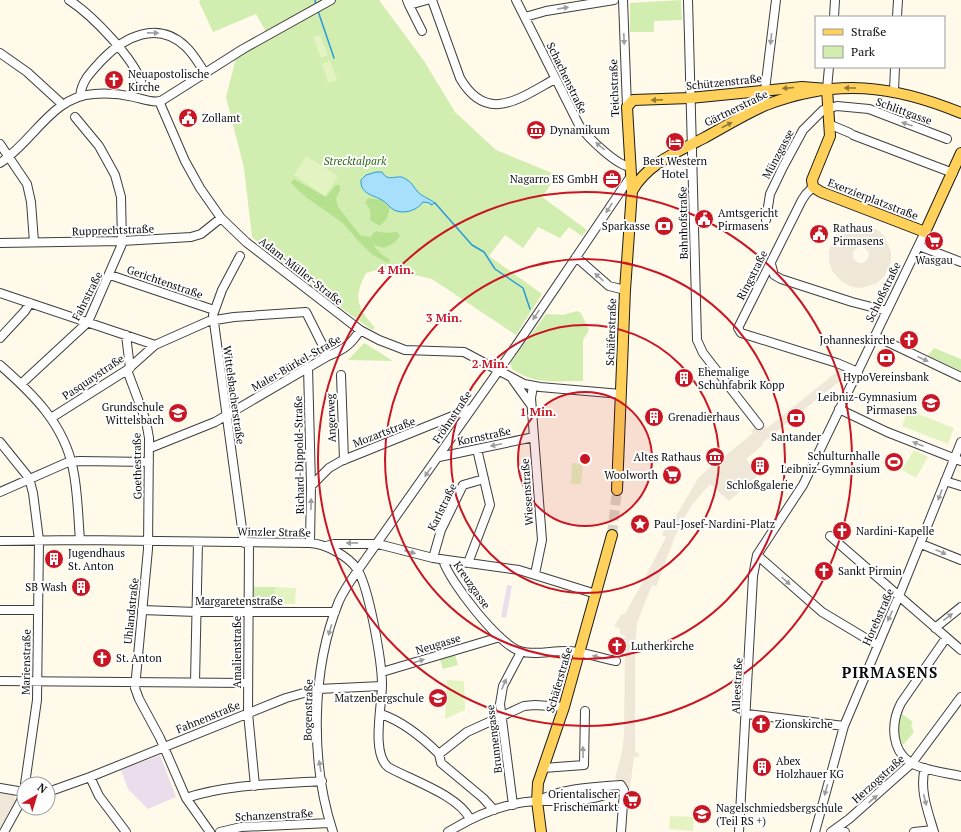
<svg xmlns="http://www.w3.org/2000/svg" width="961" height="832" font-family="'PT Serif',serif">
<rect width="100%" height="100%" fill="#fffaea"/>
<path fill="#eadeec" d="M 507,585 L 512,586 L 506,618 L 501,617 Z
M 160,755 L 176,797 L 148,809 L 128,789 L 121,770 Z"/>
<path fill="#d2edb0" d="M 200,0 L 379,0 L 424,61 L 455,112 L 496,150 L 557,175 L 542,197 L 587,230 L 582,236 L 569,227 L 560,238 L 538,227 L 523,248 L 505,235 L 489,256 L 542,294 L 516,335 L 432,279 L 384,268 L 366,273 C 353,299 357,307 375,328 L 372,330 L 284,266 L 252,237 L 244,168 L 226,97 L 236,58 L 270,39 L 256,14 L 213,32 L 199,2 Z
M 681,0 L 682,20 L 654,21 L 654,32 L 630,32 L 630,3 Z
M 577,311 L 581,313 L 589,330 L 583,340 L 583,381 C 556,381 534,385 512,369 L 510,363 L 546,314 L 563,315 Z
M 364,343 L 366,344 L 393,361 L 348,360 Z
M 934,348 L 961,359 L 961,371 L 928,356 Z
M 254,587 L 275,587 L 274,608 L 253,607 Z
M 455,655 L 458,665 L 443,669 L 440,659 Z
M 901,713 L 913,722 L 911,726 L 914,732 L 903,745 C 897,735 896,725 901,713 Z"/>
<path fill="#b5e08d" d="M 294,179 L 326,197 L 336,185 L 340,185 L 340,190 L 336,198 L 338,207 L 361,236 L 371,237 L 375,231 L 387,233 L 397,232 L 400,236 L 394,243 L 384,248 L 374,245 L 374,246 L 381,254 L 390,260 L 388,263 L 373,255 L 360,243 L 343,223 L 307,198 L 291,183 Z
M 368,198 L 381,200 L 390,208 L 387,218 L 380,226 L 370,220 C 371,214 371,208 365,203 Z"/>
<path fill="#e4f3c2" d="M 320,35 L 328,55 L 321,58 L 313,37 Z
M 330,61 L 337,80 L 328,83 L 322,64 Z
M 306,156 L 338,176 L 325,196 L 294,175 Z
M 908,410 L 954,428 L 948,444 L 902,426 Z
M 914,450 L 928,457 L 916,478 L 902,470 Z
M 572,463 L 583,464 L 581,484 L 571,484 Z
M 275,587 L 296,588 L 295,604 L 274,604 Z
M 447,680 L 464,681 L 465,710 L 445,719 Z
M 670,816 L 694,817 L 693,831 L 669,829 Z"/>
<path fill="#efe8d9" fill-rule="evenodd" d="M 858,225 L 868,226 L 878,230 L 885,237 L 891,252 L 891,262 L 885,276 L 877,283 L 862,288 L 852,287 L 842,282 L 832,271 L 829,261 L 829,250 L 835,236 L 843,229 ZM 858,247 L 863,247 L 869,252 L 868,259 L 863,263 L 858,263 L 853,258 L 853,252 Z
M 843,367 L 850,373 L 762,443 L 763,445 L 746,459 L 758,475 L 729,501 L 710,484 L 692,505 L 678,529 L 656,587 L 652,585 L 637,623 L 635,647 L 635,752 L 639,753 L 639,757 L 634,757 L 630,788 L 615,778 L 622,752 L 624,736 L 625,636 L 620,634 L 620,629 L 614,626 L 622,614 L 624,615 L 639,589 L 666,537 L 662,535 L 664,530 L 667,531 L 699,477 L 753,433 L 751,431 L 762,422 L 767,428 Z
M 0,793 L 14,795 L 16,801 L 0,832 Z"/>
<path fill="#a8e0fc" stroke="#2899db" d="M 376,172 L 382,172 C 388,183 397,174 404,178 C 413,183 412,185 417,191 C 421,196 430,199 435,203 L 431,205 L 430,203 L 423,202 C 418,210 404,215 394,210 C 390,208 387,203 382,200 C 373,195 360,194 361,180 L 366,175 Z"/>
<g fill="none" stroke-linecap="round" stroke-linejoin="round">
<path stroke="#2899db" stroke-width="1.5" d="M 315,0 L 316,5
M 318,11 L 334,58
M 435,203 L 472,245 L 484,252 L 495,269 L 523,288 L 530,309"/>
<path stroke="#dad6c9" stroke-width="10" stroke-dasharray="10 5" stroke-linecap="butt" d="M 612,535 L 617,490"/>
<g stroke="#3e3e3e" stroke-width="10">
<path id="minor" d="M 69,0 C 92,15 134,58 142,84
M 407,0 L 409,5 L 427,0
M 432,0 L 460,78 C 487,125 520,98 555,79
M 516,0 L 579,125 C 588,138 617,166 631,167
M 623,0 L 627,107
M 688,0 L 697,340 L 703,353 L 759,425
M 409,5 L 422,31
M 525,17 L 546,11 L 614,0
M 834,17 L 835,0
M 897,17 L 898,0
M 0,53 L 27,72 L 62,104
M 827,89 L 829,67
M 765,90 L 776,0
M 894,91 L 895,67
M 80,96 C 82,80 91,72 102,60 C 124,37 157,20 185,46 C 193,53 199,64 205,73
M 159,101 L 185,161 L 200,188 L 221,218 L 246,242 L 360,330 L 379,340 L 405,350 L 464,352 L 524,384 L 540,387 L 621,394
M 831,125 L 850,133
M 853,135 L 953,173
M 0,144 L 27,184 L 31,202 L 34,242
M 0,163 C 33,142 52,96 94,94 C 107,93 121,94 134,97 C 143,99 152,103 161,101 L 243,49 L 331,0
M 813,187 L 806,194 L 802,200 L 738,328 L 741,333 L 837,363 L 858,372
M 766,220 L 770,194 L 783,167 L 803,130 L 823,110 L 837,106 L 869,109 L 947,139
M 0,243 L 122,241 L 191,237 L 201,234 L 221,218
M 919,246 L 961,262
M 240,256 L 222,290 L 213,315 L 244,543
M 576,257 L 609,286 L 625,290
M 771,264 L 774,275 L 781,279 L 852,302 L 887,311
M 110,275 L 214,310
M 0,293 L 155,345
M 126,335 L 130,368
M 875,336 L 961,377
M 0,338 L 25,311 L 30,303
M 0,365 C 33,394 64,424 73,469 C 78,492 78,517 80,540
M 308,367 L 311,486 L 310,543
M 127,370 L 146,421 L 149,438 L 148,549 L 135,688 L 139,699 L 160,738 L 186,798 L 210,832
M 341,375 L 344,460
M 513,380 L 531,405
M 21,384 L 88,322 L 122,244 L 121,197 L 115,175 L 99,146 L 75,117
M 533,386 L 531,398 L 542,540 L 535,574
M 839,409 L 887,432 L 961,461
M 51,418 L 127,370 L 155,345 L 209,321 L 234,317 L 306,312 L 328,356
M 0,442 L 29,478 L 33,493 L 39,540 L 37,700 L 25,784
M 150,448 L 215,422 L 328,356 C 343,350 352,344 360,330
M 439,457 L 534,437
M 945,481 L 961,486
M 311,486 L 329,468 L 341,461 L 470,409
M 0,492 L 66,463 L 79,461 L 149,462
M 830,536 L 961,650
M 0,541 L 80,540 L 310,543 C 326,544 348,556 357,569 C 369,587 382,662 382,685 C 382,706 371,753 388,767 C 411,780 458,795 470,819
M 249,542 L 248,713 L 255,786
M 921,544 L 961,560
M 326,546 L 334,544 L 378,544 L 433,558 L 519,570 L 596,594
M 757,555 L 822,612 L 877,645
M 433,558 L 441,530 L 463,485 L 484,479
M 443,560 C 449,581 499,645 520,651 C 535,656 553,650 569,651 C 584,652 600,658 616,661
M 468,563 L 490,505 L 477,449
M 0,610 L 38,610
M 142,610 L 196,612 L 335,612
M 935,628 L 961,607
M 946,638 L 901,703 C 890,724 891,754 915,765 C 929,771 946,773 961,776
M 382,672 L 500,637
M 0,681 L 248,683
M 195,682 L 198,542
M 381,714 C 404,722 422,737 439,754
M 747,714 L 844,726
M 543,768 L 584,765 L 585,711
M 925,768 C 919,789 928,812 934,832
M 90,777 L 99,796 L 126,832
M 0,788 L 24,792
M 48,792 L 90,777 L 286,698 L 318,689 L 382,686
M 186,798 C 228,784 279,784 322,781
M 538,801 C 562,788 593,787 621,785 L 624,790 L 621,832
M 513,805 L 500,704 L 503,686 L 521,652
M 494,810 L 483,798 L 441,763 L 439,754 L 467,732 L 524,706 L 535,705 L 564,707
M 4,832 L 21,801 L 24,791
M 220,832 L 241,827 L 330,823
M 333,832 C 310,763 311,669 339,601 C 344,590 351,580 358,570 L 518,343 L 631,176
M 448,832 C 474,816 506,802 538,801 C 559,801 581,802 602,796 L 604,794 L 606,786
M 739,832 L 753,576 L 757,555 L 803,485 L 925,232
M 815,832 L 844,726 L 901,591 L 961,442
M 831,832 L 849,819 L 912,763 L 961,697
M 832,832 L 845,832
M 914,832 L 933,830"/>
</g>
<g stroke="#1c1c1c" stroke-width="12">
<path id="major" d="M 827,89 L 830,136 L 812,180 L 813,187 L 821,192 L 925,232 L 961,153
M 632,191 C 647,164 677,152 704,138 C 724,127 745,114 766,105 C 836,78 893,85 961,113
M 617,490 L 625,290 L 632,191 L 627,107 L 633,100 L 690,98 L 802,87 L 827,89
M 541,832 L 537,801 L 538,783 L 564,707 L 612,535"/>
</g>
<use href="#minor" stroke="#fff" stroke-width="8"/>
<use href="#major" stroke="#ffd15a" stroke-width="10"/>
</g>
<defs><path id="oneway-solid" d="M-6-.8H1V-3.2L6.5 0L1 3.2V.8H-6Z"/></defs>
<g fill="#9d9d9d">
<use href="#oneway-solid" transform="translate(563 8) rotate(-9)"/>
<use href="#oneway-solid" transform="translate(153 33) rotate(1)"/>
<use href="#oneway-solid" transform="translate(624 39) rotate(88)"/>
<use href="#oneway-solid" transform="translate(771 39) rotate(96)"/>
<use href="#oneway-solid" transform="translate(907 124) rotate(-161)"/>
<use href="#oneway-solid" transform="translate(600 146) rotate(-139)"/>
<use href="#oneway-solid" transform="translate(609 208) rotate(123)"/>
<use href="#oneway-solid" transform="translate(599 277) rotate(-138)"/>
<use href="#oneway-solid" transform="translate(536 315) rotate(124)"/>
<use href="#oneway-solid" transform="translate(923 359) rotate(25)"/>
<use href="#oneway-solid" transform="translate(918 444) rotate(-158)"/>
<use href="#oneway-solid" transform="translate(496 445) rotate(168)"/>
<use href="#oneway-solid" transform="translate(428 472) rotate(125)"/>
<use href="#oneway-solid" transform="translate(940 495) rotate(111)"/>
<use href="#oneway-solid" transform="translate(311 504) rotate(-89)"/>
<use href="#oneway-solid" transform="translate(352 543) rotate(179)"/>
<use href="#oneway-solid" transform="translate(410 552) rotate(15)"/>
<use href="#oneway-solid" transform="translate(941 552) rotate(22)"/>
<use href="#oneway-solid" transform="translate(786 581) rotate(42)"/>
<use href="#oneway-solid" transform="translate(890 616) rotate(114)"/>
<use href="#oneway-solid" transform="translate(948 617) rotate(-38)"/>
<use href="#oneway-solid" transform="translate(330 630) rotate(106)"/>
<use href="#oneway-solid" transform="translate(598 657) rotate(-167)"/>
<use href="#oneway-solid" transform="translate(419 661) rotate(-17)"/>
<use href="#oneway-solid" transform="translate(504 684) rotate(-67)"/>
<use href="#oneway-solid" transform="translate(583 752) rotate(-91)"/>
<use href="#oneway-solid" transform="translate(320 766) rotate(-99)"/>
<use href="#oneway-solid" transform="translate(826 790) rotate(106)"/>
<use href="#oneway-solid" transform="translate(873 799) rotate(-41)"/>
<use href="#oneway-solid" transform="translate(925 800) rotate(76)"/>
</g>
<g fill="#917836">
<use href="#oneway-solid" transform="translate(788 88) rotate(175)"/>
<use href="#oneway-solid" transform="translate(850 88) rotate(-180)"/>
<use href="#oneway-solid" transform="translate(657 100) rotate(178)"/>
<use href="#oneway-solid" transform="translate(727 125) rotate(-28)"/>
</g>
<circle cx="585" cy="459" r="67" fill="#c91624" fill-opacity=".12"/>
<g fill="none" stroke="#c91624" stroke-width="2">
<circle cx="585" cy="459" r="67"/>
<circle cx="585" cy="459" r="134"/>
<circle cx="585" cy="459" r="200"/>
<circle cx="585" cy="459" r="267"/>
</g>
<defs>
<g id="church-disc" transform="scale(1)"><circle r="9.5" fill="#c91624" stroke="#fff"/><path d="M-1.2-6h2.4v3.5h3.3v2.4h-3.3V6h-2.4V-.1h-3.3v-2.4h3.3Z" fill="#fff"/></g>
<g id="civic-disc" transform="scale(1)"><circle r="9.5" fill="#c91624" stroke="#fff"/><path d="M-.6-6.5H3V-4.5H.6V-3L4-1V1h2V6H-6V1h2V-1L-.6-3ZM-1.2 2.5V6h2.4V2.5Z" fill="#fff"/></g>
<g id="museum-disc" transform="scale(1)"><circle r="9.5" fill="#c91624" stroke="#fff"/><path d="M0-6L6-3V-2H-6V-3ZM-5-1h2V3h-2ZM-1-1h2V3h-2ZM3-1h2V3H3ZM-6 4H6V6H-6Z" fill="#fff"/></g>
<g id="hotel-disc" transform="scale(1)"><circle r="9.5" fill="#c91624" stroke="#fff"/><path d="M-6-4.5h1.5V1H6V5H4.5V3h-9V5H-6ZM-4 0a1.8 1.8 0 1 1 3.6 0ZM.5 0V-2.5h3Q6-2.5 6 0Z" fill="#fff"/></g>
<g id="office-disc" transform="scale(1)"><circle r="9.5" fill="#c91624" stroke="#fff"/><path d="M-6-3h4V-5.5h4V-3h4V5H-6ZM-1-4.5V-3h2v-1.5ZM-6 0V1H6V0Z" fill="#fff"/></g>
<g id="bank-disc" transform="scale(1)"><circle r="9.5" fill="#c91624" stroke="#fff"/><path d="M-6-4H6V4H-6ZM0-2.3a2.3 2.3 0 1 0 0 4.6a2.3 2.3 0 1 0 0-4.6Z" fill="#fff"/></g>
<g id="supermarket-disc" transform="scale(1)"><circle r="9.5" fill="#c91624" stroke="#fff"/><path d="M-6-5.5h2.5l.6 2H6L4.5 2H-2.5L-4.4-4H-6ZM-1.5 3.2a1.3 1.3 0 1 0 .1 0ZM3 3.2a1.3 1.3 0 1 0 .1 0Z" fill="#fff"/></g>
<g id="building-disc" transform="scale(1)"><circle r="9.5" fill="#c91624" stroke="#fff"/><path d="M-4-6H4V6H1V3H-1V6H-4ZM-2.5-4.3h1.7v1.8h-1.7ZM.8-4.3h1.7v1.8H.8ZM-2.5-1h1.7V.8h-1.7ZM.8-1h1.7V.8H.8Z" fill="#fff"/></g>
<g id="school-disc" transform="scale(1)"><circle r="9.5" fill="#c91624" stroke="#fff"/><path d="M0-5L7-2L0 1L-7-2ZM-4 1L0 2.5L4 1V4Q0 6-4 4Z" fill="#fff"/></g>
<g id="stadium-disc" transform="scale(1)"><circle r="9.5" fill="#c91624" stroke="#fff"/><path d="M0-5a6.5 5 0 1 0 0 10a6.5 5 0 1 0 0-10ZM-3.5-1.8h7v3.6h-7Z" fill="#fff"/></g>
<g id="sight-disc" transform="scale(1)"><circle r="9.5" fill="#c91624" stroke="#fff"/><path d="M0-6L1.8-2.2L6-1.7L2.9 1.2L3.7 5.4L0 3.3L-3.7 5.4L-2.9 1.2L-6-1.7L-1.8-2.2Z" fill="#fff"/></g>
</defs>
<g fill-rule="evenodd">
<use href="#church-disc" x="114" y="80"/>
<use href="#civic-disc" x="188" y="118"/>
<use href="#museum-disc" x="536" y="130"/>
<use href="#hotel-disc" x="675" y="142"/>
<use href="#office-disc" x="612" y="179"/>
<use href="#civic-disc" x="704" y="219"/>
<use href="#bank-disc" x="664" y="226"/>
<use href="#civic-disc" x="819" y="234"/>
<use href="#supermarket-disc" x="934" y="241"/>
<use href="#church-disc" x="909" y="340"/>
<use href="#bank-disc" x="886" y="358"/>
<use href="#building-disc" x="684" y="378"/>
<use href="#school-disc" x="931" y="403"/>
<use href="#school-disc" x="178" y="413"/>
<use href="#building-disc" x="654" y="417"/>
<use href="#bank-disc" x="796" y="418"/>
<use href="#museum-disc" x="715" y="457"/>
<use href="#stadium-disc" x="894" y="462"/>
<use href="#building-disc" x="760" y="466"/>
<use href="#supermarket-disc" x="672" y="475"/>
<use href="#sight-disc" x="640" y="524"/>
<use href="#church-disc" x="842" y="531"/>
<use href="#building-disc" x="54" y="559"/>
<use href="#church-disc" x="824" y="571"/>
<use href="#building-disc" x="81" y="587"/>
<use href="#church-disc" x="617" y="646"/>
<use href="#church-disc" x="102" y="658"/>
<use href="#school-disc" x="438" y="698"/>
<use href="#church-disc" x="761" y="724"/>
<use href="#building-disc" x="762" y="767"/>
<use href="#supermarket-disc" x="632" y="800"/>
<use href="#school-disc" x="702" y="814"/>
</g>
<g text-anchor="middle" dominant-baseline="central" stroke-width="4" stroke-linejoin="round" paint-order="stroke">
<g font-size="11" fill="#0b0b0b" stroke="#fff" text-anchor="start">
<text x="128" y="74">Neuapostolische<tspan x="128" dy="13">Kirche</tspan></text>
<text x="202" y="118">Zollamt</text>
<text x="550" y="130">Dynamikum</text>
<text x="675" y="161" text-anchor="middle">Best Western<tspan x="675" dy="13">Hotel</tspan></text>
<text x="598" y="179" text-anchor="end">Nagarro ES GmbH</text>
<text x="718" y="213">Amtsgericht<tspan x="718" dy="13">Pirmasens</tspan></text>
<text x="650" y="226" text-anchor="end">Sparkasse</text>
<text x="833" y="228">Rathaus<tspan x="833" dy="13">Pirmasens</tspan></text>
<text x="934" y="260" text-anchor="middle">Wasgau</text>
<text x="895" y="340" text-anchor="end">Johanneskirche</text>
<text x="698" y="372">Ehemalige<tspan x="698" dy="13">Schuhfabrik Kopp</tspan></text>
<text x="886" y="377" text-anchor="middle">HypoVereinsbank</text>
<text x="917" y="397" text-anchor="end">Leibniz-Gymnasium<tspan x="917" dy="13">Pirmasens</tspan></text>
<text x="164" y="407" text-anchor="end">Grundschule<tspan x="164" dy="13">Wittelsbach</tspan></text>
<text x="668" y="417">Grenadierhaus</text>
<text x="796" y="437" text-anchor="middle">Santander</text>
<text x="880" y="456" text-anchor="end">Schulturnhalle<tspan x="880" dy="13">Leibniz-Gymnasium</tspan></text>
<text x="701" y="457" text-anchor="end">Altes Rathaus</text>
<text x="658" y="475" text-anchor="end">Woolworth</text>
<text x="760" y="485" text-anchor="middle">Schloßgalerie</text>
<text x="654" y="524">Paul-Josef-Nardini-Platz</text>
<text x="856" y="531">Nardini-Kapelle</text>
<text x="68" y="553">Jugendhaus<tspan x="68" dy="13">St. Anton</tspan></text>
<text x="838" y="571">Sankt Pirmin</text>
<text x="67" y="587" text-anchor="end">SB Wash</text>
<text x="631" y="646">Lutherkirche</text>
<text x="116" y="658">St. Anton</text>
<text x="424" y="698" text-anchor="end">Matzenbergschule</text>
<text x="775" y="724">Zionskirche</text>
<text x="776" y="761">Abex<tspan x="776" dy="13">Holzhauer KG</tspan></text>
<text x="618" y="794" text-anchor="end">Orientalischer<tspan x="618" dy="13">Frischemarkt</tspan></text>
<text x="716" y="808">Nagelschmiedsbergschule<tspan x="716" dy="13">(Teil RS +)</tspan></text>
</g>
<g font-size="11" fill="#0b0b0b" stroke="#fff">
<text transform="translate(567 78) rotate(64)">Schachenstraße</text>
<text transform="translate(724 82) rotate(-6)">Schützenstraße</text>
<text transform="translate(614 88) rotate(-92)">Teichstraße</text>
<text transform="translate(736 108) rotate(-26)">Gärtnerstraße</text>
<text transform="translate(904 111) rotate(20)">Schlittgasse</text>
<text transform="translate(778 154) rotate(-62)">Münzgasse</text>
<text transform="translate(873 199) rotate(21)">Exerzierplatzstraße</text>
<text transform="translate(683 223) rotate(-91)">Bahnhofstraße</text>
<text transform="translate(113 230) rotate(-2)">Rupprechtstraße</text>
<text transform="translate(301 271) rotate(38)">Adam-Müller-Straße</text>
<text transform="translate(752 275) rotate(-63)">Ringstraße</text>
<text transform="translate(165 282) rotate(19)">Gerichtenstraße</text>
<text transform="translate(883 292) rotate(-64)">Schloßstraße</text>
<text transform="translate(87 296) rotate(-63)">Fahrstraße</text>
<text transform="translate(611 332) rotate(-88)">Schäferstraße</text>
<text transform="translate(296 363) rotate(-30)">Maler-Bürkel-Straße</text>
<text transform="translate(93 377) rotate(-34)">Pasquaystraße</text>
<text transform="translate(234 395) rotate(82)">Wittelsbacherstraße</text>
<text transform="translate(452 417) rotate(-56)">Fröhnstraße</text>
<text transform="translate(331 418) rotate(-92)">Angerweg</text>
<text transform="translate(384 432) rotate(-21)">Mozartstraße</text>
<text transform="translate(484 436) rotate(-12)">Kornstraße</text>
<text transform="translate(299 455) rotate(-91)">Richard-Dippold-Straße</text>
<text transform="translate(137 466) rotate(-91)">Goethestraße</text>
<text transform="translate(527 492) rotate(-94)">Wiesenstraße</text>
<text transform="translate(442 507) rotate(-64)">Karlstraße</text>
<text transform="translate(274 532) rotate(1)">Winzler Straße</text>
<text transform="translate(472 585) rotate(55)">Kreuzgasse</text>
<text x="239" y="601">Margaretenstraße</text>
<text transform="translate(131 611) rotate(-84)">Uhlandstraße</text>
<text transform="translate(878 617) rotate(-66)">Horebstraße</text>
<text transform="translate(438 644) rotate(-17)">Neugasse</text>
<text transform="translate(237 652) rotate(-90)">Amalienstraße</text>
<text transform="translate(26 662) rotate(-89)">Marienstraße</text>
<text transform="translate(559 680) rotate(-74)">Schäferstraße</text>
<text transform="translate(737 686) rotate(-87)">Alleestraße</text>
<text transform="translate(308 710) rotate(-89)">Bogenstraße</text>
<text transform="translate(208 717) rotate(-22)">Fahnenstraße</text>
<text transform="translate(494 739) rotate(-97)">Brunnengasse</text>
<text transform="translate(878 779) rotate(-42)">Herzogstraße</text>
<text transform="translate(274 815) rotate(-3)">Schanzenstraße</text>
</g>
<g font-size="11" font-style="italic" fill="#2a6916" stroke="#fff">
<text x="355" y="161">Strecktalpark</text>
</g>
<g font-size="15" font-weight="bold" letter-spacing="1" fill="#0b0b0b" stroke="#fff">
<text x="890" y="672">PIRMASENS</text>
</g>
</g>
<circle cx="585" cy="459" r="6" fill="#c91624" stroke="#fff" stroke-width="2"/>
<g font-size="12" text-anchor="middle" font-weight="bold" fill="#c91624" stroke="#fff" stroke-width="4" stroke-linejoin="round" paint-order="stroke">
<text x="396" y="274">4 Min.</text>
<text x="444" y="322">3 Min.</text>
<text x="490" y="368">2 Min.</text>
<text x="538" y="416">1 Min.</text>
</g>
<rect x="815" y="16" width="130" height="52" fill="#ffffff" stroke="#9d9d9d"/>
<rect x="823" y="29" width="20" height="6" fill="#ffd15a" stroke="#9d9d9d"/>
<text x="851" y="36" font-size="12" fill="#0b0b0b">Straße</text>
<rect x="823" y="46" width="20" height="12" fill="#d2edb0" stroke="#9d9d9d"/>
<text x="851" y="56" font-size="12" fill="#0b0b0b">Park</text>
<g transform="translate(36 796) rotate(38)"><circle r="19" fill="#ffffff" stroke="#9d9d9d"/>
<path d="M0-3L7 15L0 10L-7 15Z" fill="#c91624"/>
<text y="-6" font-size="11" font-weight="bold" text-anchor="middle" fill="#0b0b0b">N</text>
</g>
</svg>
